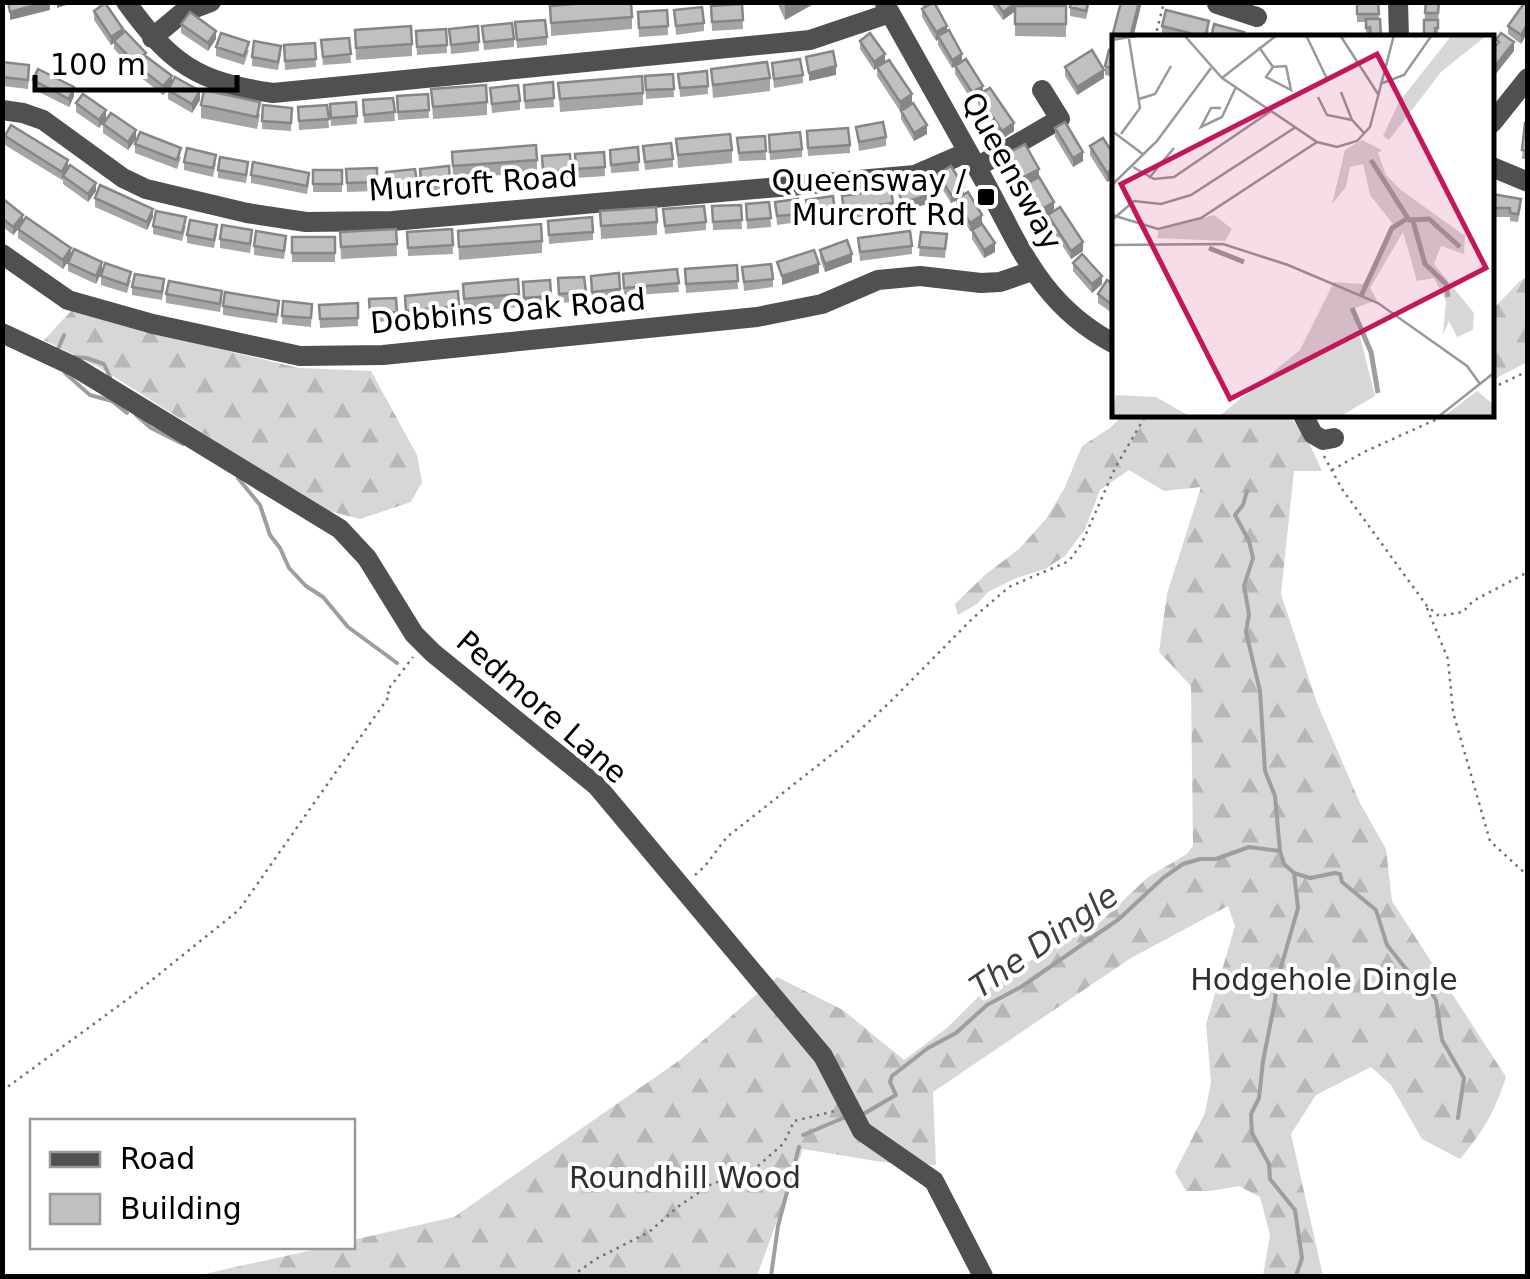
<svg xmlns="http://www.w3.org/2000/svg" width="1530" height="1279" font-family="'DejaVu Sans',sans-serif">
<defs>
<pattern id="forest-firs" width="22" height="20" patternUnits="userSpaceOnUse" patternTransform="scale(2.5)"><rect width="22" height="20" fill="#d7d7d7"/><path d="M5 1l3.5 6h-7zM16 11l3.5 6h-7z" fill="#b7b7b7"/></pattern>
</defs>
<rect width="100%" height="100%" fill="#fff"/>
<path fill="url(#forest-firs)" d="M 1527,277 L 1527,362 L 1493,380 L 1493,309 L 1520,281 Z
M 73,309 L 215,348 L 299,368 L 371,371 L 417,455 L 422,482 L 411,502 L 360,519 L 325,510 L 100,368 L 44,340 Z
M 1123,415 L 1288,415 L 1306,436 L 1322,471 L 1294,471 L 1281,594 L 1317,703 L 1360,803 L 1386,849 L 1392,901 L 1506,1077 C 1495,1111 1483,1132 1460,1159 L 1422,1139 L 1391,1085 L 1371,1067 L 1316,1095 L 1291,1134 L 1323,1276 L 1263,1276 L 1270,1235 L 1260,1197 L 1239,1186 L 1210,1191 L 1186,1191 L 1175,1172 L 1205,1113 L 1211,1082 L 1206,1024 L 1235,926 L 1228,906 L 1131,958 L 933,1092 L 936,1165 L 882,1162 L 803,1149 L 757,1276 L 195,1276 L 326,1247 L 352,1246 L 353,1240 L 454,1217 L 680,1060 L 777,977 L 843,1010 L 904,1060 L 947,1028 L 982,993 L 1015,969 L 1098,924 L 1148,877 L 1187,854 L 1193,846 L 1191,686 L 1159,652 L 1167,594 L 1201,487 L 1164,491 L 1129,470 L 1100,490 L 1085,529 L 1065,556 L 1045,569 L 1014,579 L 988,592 L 977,604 L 958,615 L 955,604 L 986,574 L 1019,549 L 1046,519 L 1065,487 L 1082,446 L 1110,428 Z"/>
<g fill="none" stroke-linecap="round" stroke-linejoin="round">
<path stroke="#9e9e9e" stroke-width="4" d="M 58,349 L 64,335
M 74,357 L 86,358 L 104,364 L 110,377
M 65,373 L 90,395 L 112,401 L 127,413
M 136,415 L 151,428 L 183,444
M 238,478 L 260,505 L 270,535 L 280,548 L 289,568 L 306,586 L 323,597 L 348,627 L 397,663
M 1247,491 L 1243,505 L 1235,515 L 1249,541 L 1253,558 L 1244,586 L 1249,614 L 1246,632 L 1260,691 L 1265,771 L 1275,796 L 1280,851 L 1284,864 L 1294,873 L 1310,878 L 1335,873 L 1340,874 L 1342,882 L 1376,910 L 1387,945 L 1410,974 L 1419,974 L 1436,1000 L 1442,1040 L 1464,1078 L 1458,1118
M 1294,873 L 1298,908 L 1277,981 L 1275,1001 L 1263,1061 L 1259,1098 L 1251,1114 L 1252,1133 L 1269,1164 L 1270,1179 L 1295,1210 L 1302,1258 L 1296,1276
M 865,1113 L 896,1095 L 890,1082 L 892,1076 L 928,1048 L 956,1033 L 987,1005 L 1021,987 L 1119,919 L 1163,878 L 1183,864 L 1200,859 L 1216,859 L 1249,847 L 1280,851
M 803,1135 L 848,1116
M 771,1276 L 778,1226 L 799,1147"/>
<path stroke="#727272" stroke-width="2.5" stroke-dasharray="2.5 5" stroke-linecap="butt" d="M 1155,38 L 1164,2
M 1492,388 L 1528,371
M 1324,456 L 1342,489 L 1427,606 L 1439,616 L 1463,612 L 1473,601 L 1528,572
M 1332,470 L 1364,452 L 1446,415
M 1427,608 L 1448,659 L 1453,712 L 1490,841 L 1528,876
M 695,875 L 705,866 L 727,837 L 845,744 L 891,701 L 973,618 L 1009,587 L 1069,561 L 1082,543 L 1115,468 L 1146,415
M 2,1091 L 132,996 L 239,910 L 390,695 L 387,691 L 413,657
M 572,1276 L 596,1259 L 649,1232 L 679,1206 L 710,1185 L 758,1166 L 784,1143 L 794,1121 L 835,1111"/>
<path stroke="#505050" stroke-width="20" d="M 126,2 C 171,64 197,82 273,93 L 810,40 L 890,13
M 1398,2 L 1399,38
M 885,4 C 915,58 946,112 976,166 C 1017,238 1036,303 1115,344
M 1217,4 L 1257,17
M 152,38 L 182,13 L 211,2
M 2,110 L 23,113 L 43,120 L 123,178 L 146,189 L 247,213 L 306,222 L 392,221 L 915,175 L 968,152
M 1492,123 L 1528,78
M 977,167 L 1060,119 L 1042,90
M 1492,167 L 1528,182
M 2,254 L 68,300 L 153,324 L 300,356 L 383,355 L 757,317 L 822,304 L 878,280 L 920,276 L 981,283 L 1000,282 L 1032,271
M 2,333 L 75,367 L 340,529 L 367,558 L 414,634 L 433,653 L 597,786 L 823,1056 L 862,1131 L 934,1181 L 983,1276
M 1303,415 L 1313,434 L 1323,440 L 1334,438"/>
</g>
<path fill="#a5a5a5" d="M 777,2 L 817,2 L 785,20 Z
M 920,2 L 937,2 L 935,4 L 962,61 L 983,93 L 1014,131 L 1002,139 L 978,104 L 978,97 L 972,101 L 955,74 L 955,66 L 952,68 L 938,45 L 938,39 L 936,41 L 922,17 L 922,9 L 924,8 Z
M 990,2 L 1013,2 L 1014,12 L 1003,20 Z
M 1090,2 L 1086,19 L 1070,16 L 1070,7 Z
M 1141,2 L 1133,38 L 1115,38 L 1115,77 L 1105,75 L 1105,66 L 1111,50 L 1111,41 Z
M 1357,2 L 1378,2 L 1379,19 L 1370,36 L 1366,36 L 1366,22 L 1357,22 Z
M 1439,2 L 1438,37 L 1424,38 L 1425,13 Z
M 742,4 L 743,29 L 712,31 L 711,6 Z
M 1528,4 L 1528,31 L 1521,44 L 1508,34 L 1508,26 Z
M 550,6 L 632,17 L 632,29 L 551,36 Z
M 1015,6 L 1066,6 L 1066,37 L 1015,36 Z
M 667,10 L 668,35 L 639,37 L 638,12 Z
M 674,10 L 704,23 L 704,31 L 676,35 Z
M 94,11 L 123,33 L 146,59 L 172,83 L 200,100 L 192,113 L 168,99 L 168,90 L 170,86 L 163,95 L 139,76 L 139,68 L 135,71 L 114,49 L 114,43 L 111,45 L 94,20 Z
M 515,22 L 547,37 L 547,45 L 517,48 Z
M 181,24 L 216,39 L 208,51 L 181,33 Z
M 482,26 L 514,39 L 514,47 L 484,50 Z
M 1162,26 L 1209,30 L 1207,38 L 1173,38 L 1162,35 Z
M 446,29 L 447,53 L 417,55 L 416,31 Z
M 449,29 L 479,42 L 479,51 L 451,54 Z
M 355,30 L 412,44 L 412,56 L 356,60 Z
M 349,38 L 351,63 L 323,65 L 321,40 Z
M 860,41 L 885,62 L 912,103 L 900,111 L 877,76 L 877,68 L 874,70 L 860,49 Z
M 315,43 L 316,67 L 285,70 L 284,45 Z
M 216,47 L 249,50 L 244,65 L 216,56 Z
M 281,54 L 278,70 L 252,66 L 252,57 Z
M 2,62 L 29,74 L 28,89 L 2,86 Z
M 772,63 L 803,75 L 803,83 L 774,88 Z
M 1065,67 L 1104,78 L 1077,95 L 1065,76 Z
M 711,69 L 770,78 L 770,91 L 713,98 Z
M 707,71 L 708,94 L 680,97 L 678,74 Z
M 673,74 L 674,97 L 646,99 L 645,76 Z
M 33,80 L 74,96 L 69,107 L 33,89 Z
M 553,82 L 554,107 L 525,109 L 524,85 Z
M 558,83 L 643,93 L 643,105 L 560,112 Z
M 490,88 L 520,101 L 520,110 L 492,113 Z
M 431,89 L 487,102 L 487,115 L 433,119 Z
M 428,94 L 429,118 L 398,120 L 397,96 Z
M 393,98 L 395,121 L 364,123 L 363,100 Z
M 356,102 L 357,124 L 331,126 L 330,104 Z
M 76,103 L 106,118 L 99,128 L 76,112 Z
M 201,105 L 260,114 L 257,129 L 201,118 Z
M 263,105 L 292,108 L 291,131 L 262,129 Z
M 327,105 L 329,128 L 299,130 L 298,107 Z
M 901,111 L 927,134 L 914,141 L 901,119 Z
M 1525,123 L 1528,123 L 1528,159 L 1522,159 Z
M 103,124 L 136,139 L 128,150 L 103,133 Z
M 856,127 L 886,137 L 886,146 L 859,151 Z
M 1055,128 L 1083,161 L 1073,167 L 1055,137 Z
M 807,131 L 850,145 L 850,153 L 808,156 Z
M 769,135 L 802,149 L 802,157 L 770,160 Z
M 5,136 L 68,169 L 96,191 L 88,202 L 63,184 L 63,177 L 62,180 L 5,145 Z
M 765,136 L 766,160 L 739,161 L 737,138 Z
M 676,139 L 732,150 L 732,163 L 678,168 Z
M 135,144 L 181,157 L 177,169 L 135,153 Z
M 643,146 L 673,159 L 673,167 L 645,170 Z
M 1090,146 L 1115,157 L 1115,192 L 1111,186 L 1111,179 L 1107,182 L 1090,155 Z
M 638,147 L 639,171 L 611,173 L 610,150 Z
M 452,152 L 537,160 L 537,172 L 453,179 Z
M 604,152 L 605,176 L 576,178 L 575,154 Z
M 1010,152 L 1039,177 L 1054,211 L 1040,219 L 1025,193 L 1025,185 L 1010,160 Z
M 570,154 L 571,178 L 543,181 L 542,156 Z
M 184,162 L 216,163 L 213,177 L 184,170 Z
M 377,168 L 377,191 L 347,192 L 346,169 Z
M 420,169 L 450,181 L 450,189 L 421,192 Z
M 218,170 L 248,170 L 246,183 L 218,178 Z
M 313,170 L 342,170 L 342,192 L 313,192 Z
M 386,172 L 417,183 L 417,192 L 387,195 Z
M 938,174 L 964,194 L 982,224 L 970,231 L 956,208 L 956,201 L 951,203 L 938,182 Z
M 251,175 L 309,181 L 307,194 L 251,183 Z
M 1492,194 L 1521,207 L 1518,222 L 1510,221 L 1510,217 L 1492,217 Z
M 842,196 L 893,203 L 893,212 L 844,219 Z
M 2,198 L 23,222 L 71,256 L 102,271 L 96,284 L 68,271 L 68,263 L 71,257 L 63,269 L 18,238 L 18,229 L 13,235 L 2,226 Z
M 95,198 L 153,217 L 147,230 L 95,207 Z
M 806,200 L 835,212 L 835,221 L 808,224 Z
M 769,202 L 771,227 L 747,229 L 746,204 Z
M 775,202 L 799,214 L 799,222 L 777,225 Z
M 741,205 L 742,229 L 713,230 L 712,206 Z
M 663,209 L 706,222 L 706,230 L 665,234 Z
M 600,211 L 657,222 L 657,235 L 601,239 Z
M 1048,215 L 1083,251 L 1071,259 L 1048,223 Z
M 548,221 L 593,232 L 593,240 L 549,244 Z
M 153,226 L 186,226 L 182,241 L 153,234 Z
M 396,229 L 397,256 L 341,259 L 340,232 Z
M 452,229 L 453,254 L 408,256 L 407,232 Z
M 972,230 L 995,252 L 984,258 L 972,239 Z
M 458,231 L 542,241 L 542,253 L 459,260 Z
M 921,232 L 947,234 L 945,258 L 919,256 Z
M 217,233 L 214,248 L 187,243 L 187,235 Z
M 292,237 L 335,237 L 335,262 L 292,262 Z
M 252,238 L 250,253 L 220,248 L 220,239 Z
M 858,238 L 912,246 L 912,254 L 860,261 Z
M 286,244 L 284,259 L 254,255 L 254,246 Z
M 820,250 L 852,262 L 825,272 L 820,258 Z
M 1073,263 L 1102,284 L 1092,293 L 1073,271 Z
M 737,265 L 738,289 L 686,293 L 685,269 Z
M 742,267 L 773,279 L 773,287 L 744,291 Z
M 677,269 L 679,292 L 624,296 L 623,274 Z
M 101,276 L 131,280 L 127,293 L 101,285 Z
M 591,276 L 620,289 L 620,297 L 592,300 Z
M 584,277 L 586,301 L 559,303 L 558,278 Z
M 523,282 L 551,296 L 551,304 L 524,306 Z
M 463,284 L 519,294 L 519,307 L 464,312 Z
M 1115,286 L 1115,315 L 1098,303 L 1098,294 Z
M 132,287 L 164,287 L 162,300 L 132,295 Z
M 166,294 L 222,300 L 220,312 L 166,303 Z
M 405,296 L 459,306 L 459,314 L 406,319 Z
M 396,298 L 397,321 L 370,322 L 369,299 Z
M 283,301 L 312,304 L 311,327 L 282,324 Z
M 358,303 L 358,326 L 320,328 L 319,305 Z
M 223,306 L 279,310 L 277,323 L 223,315 Z"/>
<path fill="#868686" d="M 46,2 L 50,2 L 50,10 L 10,20 L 10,12 Z
M 57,2 L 76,2 L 57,8 Z
M 817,2 L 785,20 L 785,3 Z
M 1139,2 L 1141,2 L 1141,6 L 1133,38 L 1130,38 Z
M 1014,4 L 1014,12 L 1003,20 L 1003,12 Z
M 1528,23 L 1528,31 L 1521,44 L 1521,35 Z
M 947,26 L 947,34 L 936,41 L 936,32 Z
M 123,29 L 123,37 L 111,45 L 111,37 Z
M 216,31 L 216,39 L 208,51 L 208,43 Z
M 1514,42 L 1514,51 L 1495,75 L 1495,66 Z
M 146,53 L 146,62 L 135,71 L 135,63 Z
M 885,54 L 885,63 L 874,70 L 874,62 Z
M 962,54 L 962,62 L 952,68 L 952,60 Z
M 836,66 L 836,75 L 809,81 L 809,73 Z
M 1104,70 L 1104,78 L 1077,95 L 1077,87 Z
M 172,76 L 172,84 L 163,95 L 163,86 Z
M 983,86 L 983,94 L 972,101 L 972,92 Z
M 74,87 L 74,96 L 69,107 L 69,99 Z
M 200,91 L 200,100 L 192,113 L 192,104 Z
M 912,94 L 912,103 L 900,111 L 900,102 Z
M 106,110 L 106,118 L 99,128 L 99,120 Z
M 1014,123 L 1014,131 L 1002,139 L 1002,131 Z
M 927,125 L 927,134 L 914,141 L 914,133 Z
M 136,130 L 136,139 L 128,150 L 128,142 Z
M 1083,152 L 1083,161 L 1073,167 L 1073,158 Z
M 68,160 L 68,169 L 62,180 L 62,172 Z
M 1115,168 L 1115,177 L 1107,182 L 1107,173 Z
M 1039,169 L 1039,178 L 1024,186 L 1024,177 Z
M 96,183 L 96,191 L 88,202 L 88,194 Z
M 964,187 L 964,196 L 951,203 L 951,195 Z
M 928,195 L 928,204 L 902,211 L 902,203 Z
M 1054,202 L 1054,211 L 1040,219 L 1040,210 Z
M 153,209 L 153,217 L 147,230 L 147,222 Z
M 23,215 L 23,224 L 13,235 L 13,227 Z
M 982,215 L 982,224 L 970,231 L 970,223 Z
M 1083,242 L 1083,251 L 1071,259 L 1071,251 Z
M 995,243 L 995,252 L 984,258 L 984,250 Z
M 71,248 L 71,257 L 63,269 L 63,260 Z
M 852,254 L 852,262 L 825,272 L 825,264 Z
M 102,262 L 102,271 L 96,284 L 96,276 Z
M 819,264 L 819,273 L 782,285 L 782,276 Z
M 1102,276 L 1102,284 L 1092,293 L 1092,284 Z"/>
<path fill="#c0c0c0" stroke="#868686" stroke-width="2.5" d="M 8,2 L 46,2 L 10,12 Z
M 595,2 L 631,2 L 632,17 L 551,23 L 550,6 Z
M 934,2 L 947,26 L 936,32 L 922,9 Z
M 996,2 L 1013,2 L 1014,4 L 1003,12 Z
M 1071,2 L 1088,2 L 1086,11 L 1070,7 Z
M 1121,2 L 1139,2 L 1130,38 L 1115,38 L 1115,42 L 1111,41 Z
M 1357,2 L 1378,2 L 1379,14 L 1357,14 Z
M 1426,2 L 1439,2 L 1438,13 L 1425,13 Z
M 1525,2 L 1528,4 L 1528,23 L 1521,35 L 1508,26 Z
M 105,3 L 123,29 L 111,37 L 94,11 Z
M 742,4 L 743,20 L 712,22 L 711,6 Z
M 1015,6 L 1066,6 L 1066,24 L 1015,24 Z
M 702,7 L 704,23 L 676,26 L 674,10 Z
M 667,10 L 668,26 L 639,28 L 638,12 Z
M 1166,10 L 1209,21 L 1205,37 L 1162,26 Z
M 190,12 L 216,31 L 208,43 L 181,24 Z
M 1366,19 L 1380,19 L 1381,38 L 1371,38 L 1370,27 L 1366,28 Z
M 545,20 L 547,37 L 517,40 L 515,22 Z
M 1424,20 L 1438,20 L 1438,28 L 1435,28 L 1435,38 L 1424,38 Z
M 512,23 L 514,39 L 484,42 L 482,26 Z
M 1214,24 L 1244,32 L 1242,38 L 1211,38 Z
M 411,26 L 412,44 L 356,48 L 355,30 Z
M 478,26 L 479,42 L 451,45 L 449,29 Z
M 446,29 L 447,45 L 417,47 L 416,31 Z
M 949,30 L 962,54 L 952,60 L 938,36 Z
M 125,31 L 146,53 L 135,63 L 114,41 Z
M 221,33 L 249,42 L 244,56 L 216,47 Z
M 870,33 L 885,54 L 874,62 L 860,41 Z
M 1501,33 L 1514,42 L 1495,66 L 1492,64 L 1492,50 L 1499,42 L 1496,40 Z
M 349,38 L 351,54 L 323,57 L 321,40 Z
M 254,41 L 281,46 L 278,62 L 252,57 Z
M 315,43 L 316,59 L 285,61 L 284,45 Z
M 1092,50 L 1104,70 L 1077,87 L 1065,67 Z
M 1109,50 L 1115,51 L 1115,69 L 1105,66 Z
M 833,51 L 836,66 L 809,73 L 806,57 Z
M 147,57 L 172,76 L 163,86 L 139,67 Z
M 800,59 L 803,75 L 774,79 L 772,63 Z
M 966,59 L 983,86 L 972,92 L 955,66 Z
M 889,60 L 912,94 L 900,102 L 877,67 Z
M 2,62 L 29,65 L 28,80 L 2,77 Z
M 767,62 L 770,78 L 713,85 L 711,69 Z
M 38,69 L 74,87 L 69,99 L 33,80 Z
M 707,71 L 708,86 L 680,88 L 678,74 Z
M 673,74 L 674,89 L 646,90 L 645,76 Z
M 642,76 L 643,93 L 560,99 L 558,83 Z
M 175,77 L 200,91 L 192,104 L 168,90 Z
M 553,82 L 554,98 L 525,101 L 524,85 Z
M 486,85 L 487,102 L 433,107 L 431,89 Z
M 518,85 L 520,101 L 492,104 L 490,88 Z
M 990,88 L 1014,123 L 1002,131 L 978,95 Z
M 204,90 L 260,102 L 257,117 L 201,105 Z
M 83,94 L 106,110 L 99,120 L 76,103 Z
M 428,94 L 429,110 L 398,112 L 397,96 Z
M 393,98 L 395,112 L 364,115 L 363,100 Z
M 356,102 L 357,116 L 331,118 L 330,104 Z
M 913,103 L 927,125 L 914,133 L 901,111 Z
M 263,105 L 292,108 L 291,123 L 262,121 Z
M 327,105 L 329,119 L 299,121 L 298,107 Z
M 111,113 L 136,130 L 128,142 L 103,124 Z
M 883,122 L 886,137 L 859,142 L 856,127 Z
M 1065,122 L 1083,152 L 1073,158 L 1055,128 Z
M 1525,123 L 1528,123 L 1528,151 L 1522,150 Z
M 11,125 L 68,160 L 62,172 L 5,136 Z
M 848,128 L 850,145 L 808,148 L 807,131 Z
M 140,132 L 181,148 L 177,160 L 135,144 Z
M 800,132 L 802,149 L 770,152 L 769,135 Z
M 730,134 L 732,150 L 678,155 L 676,139 Z
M 765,136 L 766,151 L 739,153 L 737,138 Z
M 1103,138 L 1115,157 L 1115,168 L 1107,173 L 1090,146 Z
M 671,143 L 673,159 L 645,162 L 643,146 Z
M 1025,144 L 1039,169 L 1024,177 L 1010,152 Z
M 536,145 L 537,160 L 453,166 L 452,152 Z
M 638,147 L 639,162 L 611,165 L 610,150 Z
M 187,148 L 216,155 L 213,168 L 184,162 Z
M 604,152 L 605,167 L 576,169 L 575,154 Z
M 570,154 L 571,170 L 543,172 L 542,156 Z
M 220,157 L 248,162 L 246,175 L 218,170 Z
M 253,162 L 309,173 L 307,186 L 251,175 Z
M 70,165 L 96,183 L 88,194 L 63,176 Z
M 449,166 L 450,181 L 421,183 L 420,169 Z
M 951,166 L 964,187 L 951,195 L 938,174 Z
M 377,168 L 377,182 L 347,183 L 346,169 Z
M 415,169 L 417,183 L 387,186 L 386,172 Z
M 313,170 L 342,170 L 342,184 L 313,184 Z
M 1039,177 L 1054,202 L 1040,210 L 1025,185 Z
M 924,182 L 928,195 L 902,203 L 898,189 Z
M 100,185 L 153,209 L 147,222 L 95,198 Z
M 891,189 L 893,203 L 844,210 L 842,196 Z
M 968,192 L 982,215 L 970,223 L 956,199 Z
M 1492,194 L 1521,199 L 1518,214 L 1510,213 L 1510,208 L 1492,208 Z
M 833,196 L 835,212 L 808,216 L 806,200 Z
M 2,198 L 23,215 L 13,227 L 2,218 Z
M 798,199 L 799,214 L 777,216 L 775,202 Z
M 769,202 L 771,218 L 747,220 L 746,204 Z
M 741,205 L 742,220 L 713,222 L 712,206 Z
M 704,206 L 706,222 L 665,226 L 663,209 Z
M 656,207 L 657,222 L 601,226 L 600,211 Z
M 1060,207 L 1083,242 L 1071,251 L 1048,215 Z
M 156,211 L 186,217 L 182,233 L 153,226 Z
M 26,217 L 71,248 L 63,260 L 18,229 Z
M 592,217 L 593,232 L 549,235 L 548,221 Z
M 190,220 L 217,225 L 214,240 L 187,235 Z
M 541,224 L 542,241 L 459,247 L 458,231 Z
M 982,224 L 995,243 L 984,250 L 972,230 Z
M 222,225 L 252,230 L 250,244 L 220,239 Z
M 396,229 L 397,244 L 341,247 L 340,232 Z
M 452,229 L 453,245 L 408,248 L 407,232 Z
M 256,231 L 286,236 L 284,251 L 254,246 Z
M 910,231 L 912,246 L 860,252 L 858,238 Z
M 921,232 L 947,234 L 945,249 L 919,247 Z
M 292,237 L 335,237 L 335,253 L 292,253 Z
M 847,240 L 852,254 L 825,264 L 820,250 Z
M 74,249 L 102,262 L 96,276 L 68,263 Z
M 814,250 L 819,264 L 782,276 L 777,262 Z
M 1082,254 L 1102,276 L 1092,284 L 1073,263 Z
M 105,263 L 131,272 L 127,285 L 101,276 Z
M 771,264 L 773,279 L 744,282 L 742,267 Z
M 737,265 L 738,281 L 686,284 L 685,269 Z
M 677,269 L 679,283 L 624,288 L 623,274 Z
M 619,273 L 620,289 L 592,292 L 591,276 Z
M 135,274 L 164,279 L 162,292 L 132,287 Z
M 584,277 L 586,292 L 559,294 L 558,278 Z
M 518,279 L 519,294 L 464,299 L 463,284 Z
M 550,280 L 551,296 L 524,298 L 523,282 Z
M 1107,280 L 1115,286 L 1115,307 L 1098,294 Z
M 169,281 L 222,291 L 220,304 L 166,294 Z
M 458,291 L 459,306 L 406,311 L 405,296 Z
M 225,292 L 279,301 L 277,315 L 223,306 Z
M 396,298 L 397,312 L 370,314 L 369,299 Z
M 283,301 L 312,304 L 311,318 L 282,316 Z
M 358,303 L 358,318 L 320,319 L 319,305 Z"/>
<rect fill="#000" stroke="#fff" stroke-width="4" x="976" y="187" width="20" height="20" rx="5"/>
<g text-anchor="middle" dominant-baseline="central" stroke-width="8" stroke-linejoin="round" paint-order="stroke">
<g font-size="30" fill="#000" stroke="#fff">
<text transform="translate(1012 171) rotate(61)">Queensway</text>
<text transform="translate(473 183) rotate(-4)">Murcroft Road</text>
<text transform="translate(508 311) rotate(-5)">Dobbins Oak Road</text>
<text transform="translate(542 707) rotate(41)">Pedmore Lane</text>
</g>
<g font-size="30" fill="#000" stroke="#fff" text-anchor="end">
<text x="966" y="180">Queensway /<tspan x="966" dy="34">Murcroft Rd</tspan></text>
</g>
<g font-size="30" fill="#2e2e2e" stroke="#fff">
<text x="1324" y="979">Hodgehole Dingle</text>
<text x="685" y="1177">Roundhill Wood</text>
</g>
<g font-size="32" font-style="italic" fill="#3f3f3f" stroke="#fff">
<text transform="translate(1044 941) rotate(-35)">The Dingle</text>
</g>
</g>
<g transform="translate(1112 35)">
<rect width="382" height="382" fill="#fff"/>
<path d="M 340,0 L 375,0 L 329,37 L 277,105 L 271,101 L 287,67 ZM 250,105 L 270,115 L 266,118 L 274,140 L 289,155 L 353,201 L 352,219 L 329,211 L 322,229 L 362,278 L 361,295 L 345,302 L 337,286 L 331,300 L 334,266 L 322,243 L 305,246 L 291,197 L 258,253 L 265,265 L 241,274 L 263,361 L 227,382 L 106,382 L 188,315 L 222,247 L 251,249 L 271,211 L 281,189 L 258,160 L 251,129 L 238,132 L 234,152 L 220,169 L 233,115 ZM 102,180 L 120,194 L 113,206 L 45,203 L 47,195 ZM 4,360 L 44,362 L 79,382 L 0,382 Z" fill="#d7d7d7"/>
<path d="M 365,356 L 382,370 L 382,382 L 331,382 Z" fill="#d7d7d7"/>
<path fill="none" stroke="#9e9e9e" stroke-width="5" d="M 259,125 L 297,185 L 317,184 L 348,212M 301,186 L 313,229 L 334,249 L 336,262M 97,213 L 132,227M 249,261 L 280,193 L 296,183M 240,273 L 259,317 L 266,358"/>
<path fill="none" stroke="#999" stroke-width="2.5" d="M 72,0 L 110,43 L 205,107 L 225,112 L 245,106 L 258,92 L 282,0M 194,0 L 216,46M 228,0 L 266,59M 0,5 L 30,0M 147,12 L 161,32 L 174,31 L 179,55 L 154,42 L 161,32M 110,43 L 165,0M 268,49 L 292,40 L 320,0M 229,57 L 240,85M 206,62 L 215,80 L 240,85 L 253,99M 27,64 L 43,59 L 59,31M 109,73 L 99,73 L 89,92 L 110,82 L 124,52M 0,96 L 32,120M 9,99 L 28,73 L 17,4M 21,132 L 42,144 L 62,142 L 159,76M 37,143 L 62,113M 0,150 L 45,106 L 99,33M 0,180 L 46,194 L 89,183 L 205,107M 0,185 L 22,166 L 49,169 L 79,160 L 184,92M 0,210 L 111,209 L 176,230 L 266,268 L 355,331 L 368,349M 326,382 L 383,337"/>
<path fill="#c2185b" fill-opacity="0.15" stroke="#c2185b" stroke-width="5" d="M 265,19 L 374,233 L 118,364 L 9,149 Z"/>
<rect width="382" height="382" fill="none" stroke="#000" stroke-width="5"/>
</g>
<rect width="1530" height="1279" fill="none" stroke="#000000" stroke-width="10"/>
<rect x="30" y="1119" width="325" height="130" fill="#ffffff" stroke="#999999" stroke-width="2.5"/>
<rect x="50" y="1152" width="50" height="15" fill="#505050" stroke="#999999" stroke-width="2.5"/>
<text x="120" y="1169" font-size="30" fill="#000000">Road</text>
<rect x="50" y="1194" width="50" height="30" fill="#c0c0c0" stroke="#999999" stroke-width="2.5"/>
<text x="120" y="1219" font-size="30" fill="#000000">Building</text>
<path d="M35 75v15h202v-15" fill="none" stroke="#000000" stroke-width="5"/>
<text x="50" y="75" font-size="30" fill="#000000" stroke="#ffffff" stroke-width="8" paint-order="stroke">100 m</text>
</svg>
